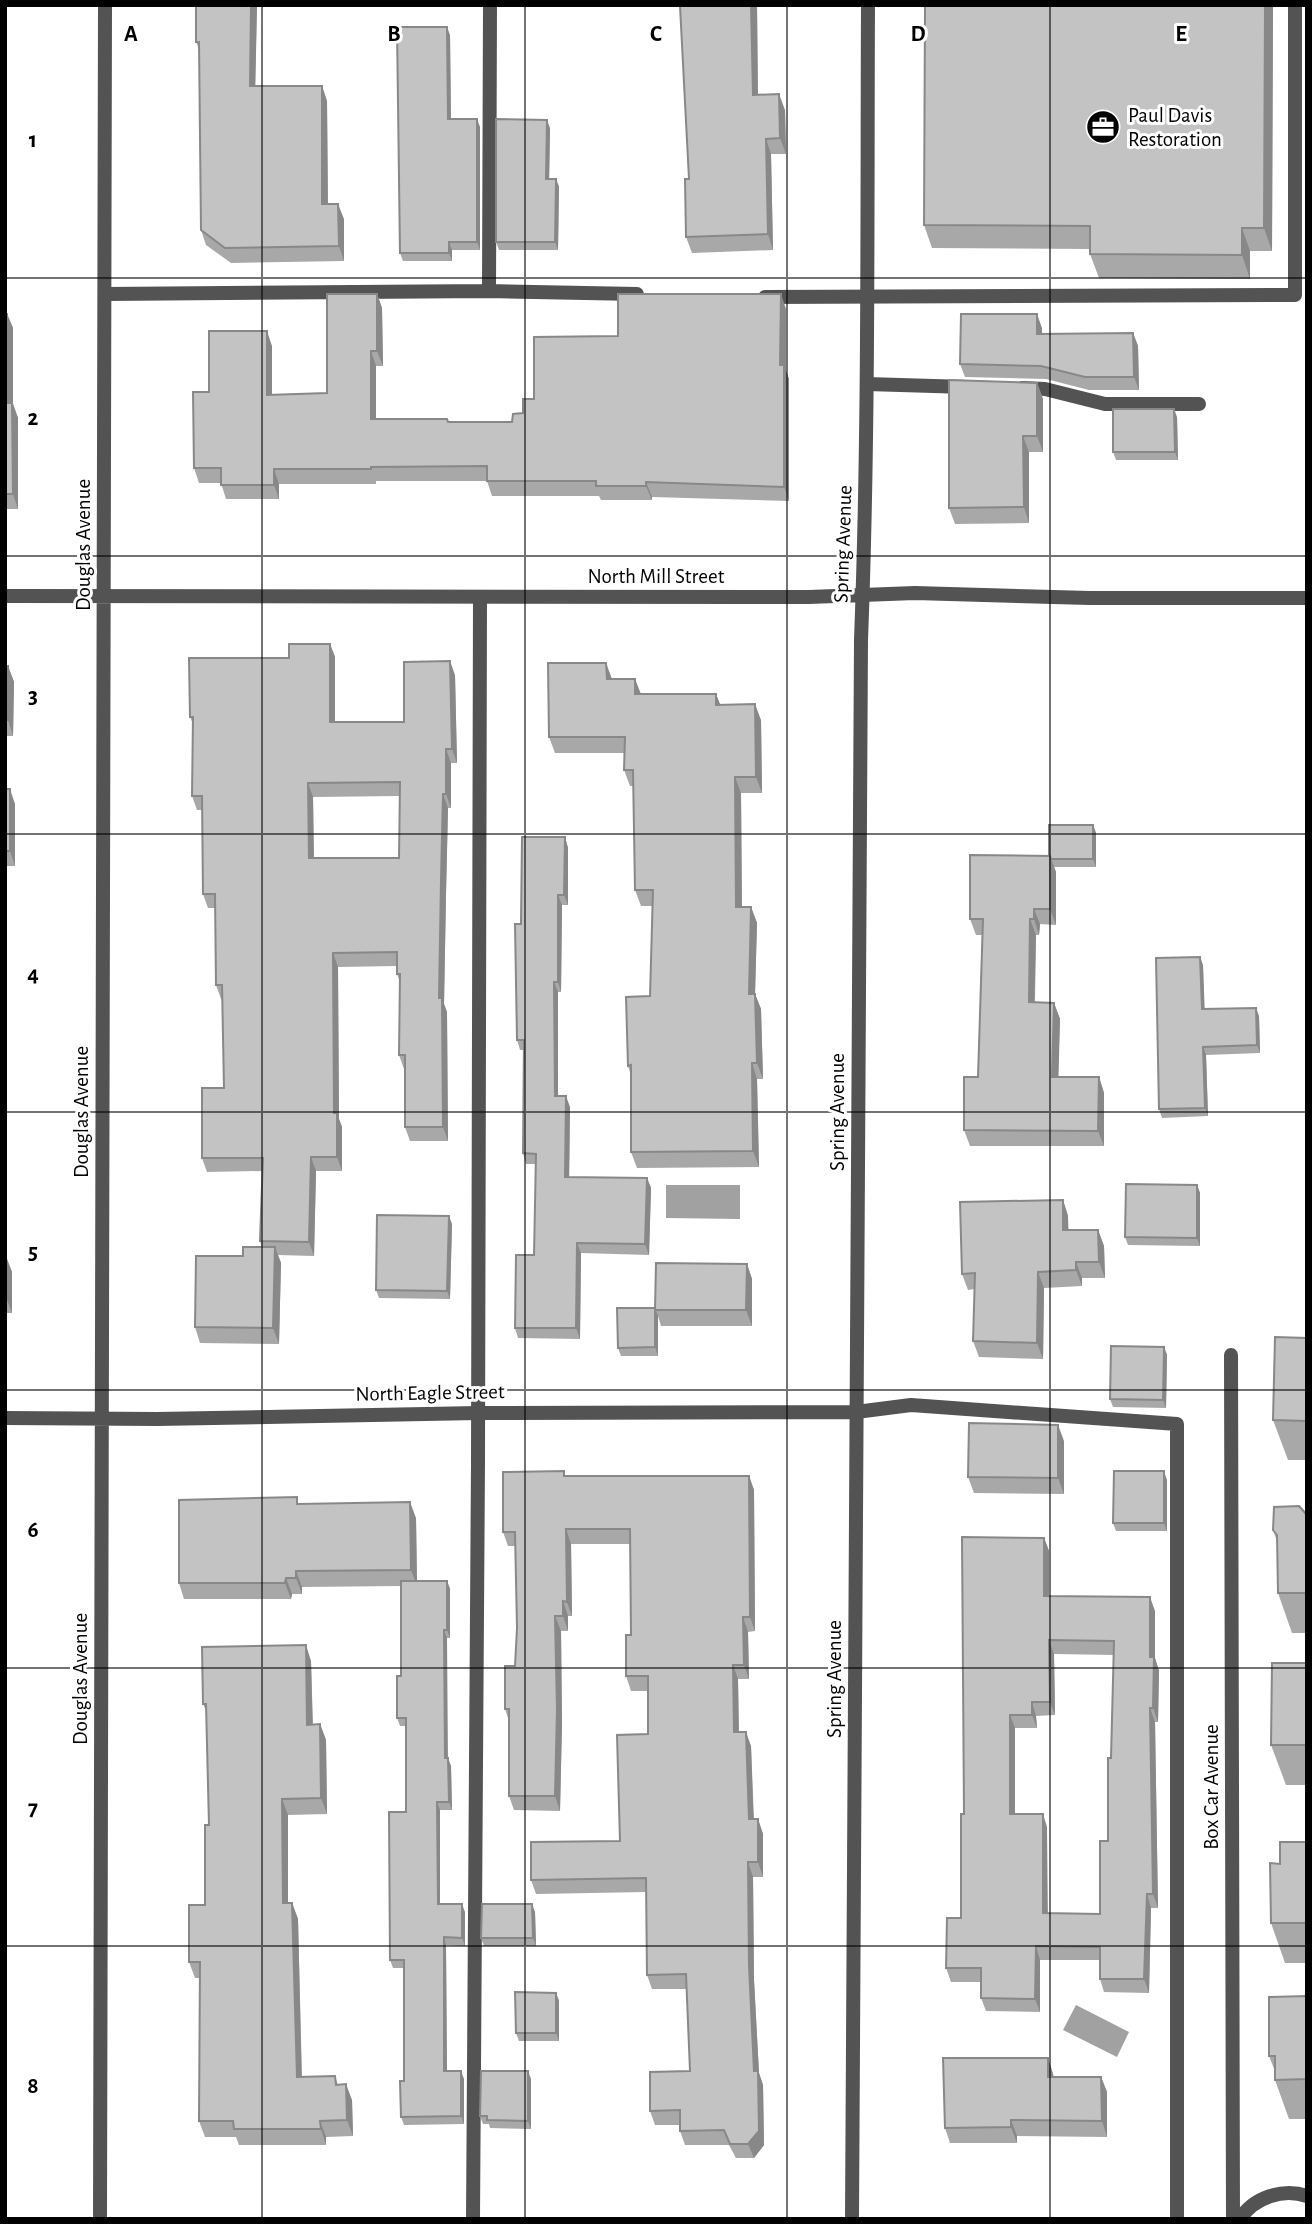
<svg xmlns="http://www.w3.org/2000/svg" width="1312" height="2224" font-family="'Alegreya Sans',sans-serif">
<rect width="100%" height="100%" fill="#fff"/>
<path fill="#a1a1a1" d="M 666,1185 L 740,1185 L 740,1219 L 666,1218 Z
M 1076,2005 L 1129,2032 L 1117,2057 L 1063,2030 Z"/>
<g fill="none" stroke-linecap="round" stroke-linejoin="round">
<path stroke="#535353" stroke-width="14" d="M 489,291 L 490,5
M 106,294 L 489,291 L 637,294
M 765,297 L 1295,295 L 1295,5
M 867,384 L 967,387
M 1022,388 L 1045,389 L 1105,404 L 1199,404
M 856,1412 L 911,1405 L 1177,1424 L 1177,2219
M 473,2219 L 478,1462 L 480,597"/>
<path stroke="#535353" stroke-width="14" d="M 5,596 L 809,597 L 915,593 L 1090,598 L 1307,598
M 1231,1355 L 1233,2219
M 5,1418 L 157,1419 L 478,1413 L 856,1412
M 100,2219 L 105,5
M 852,2219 L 861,640 C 869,429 867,217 868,5
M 1240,2219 C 1254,2197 1283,2188 1307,2196"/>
</g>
<path fill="#a8a8a8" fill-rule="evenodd" d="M 196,5 L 257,5 L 255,86 L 322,86 L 327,101 L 328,204 L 344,219 L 344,261 L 231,263 L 206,245 L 201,230 L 199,49 L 196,42 Z
M 688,5 L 757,5 L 758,95 L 785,110 L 786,154 L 771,154 L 773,250 L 692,253 L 686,237 L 689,179 Z
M 925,5 L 1273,5 L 1272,251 L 1250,251 L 1250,279 L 1099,278 L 1090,254 L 1090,249 L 932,248 L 924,225 Z
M 450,35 L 451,119 L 480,127 L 480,250 L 452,250 L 452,261 L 403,261 L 400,253 Z
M 550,128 L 549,179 L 556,179 L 559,187 L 558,250 L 499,250 L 496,242 Z
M 377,294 L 382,308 L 383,366 L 376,366 L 376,419 L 447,419 L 449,422 L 512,422 L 523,413 L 534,399 L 618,336 L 786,309 L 786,371 L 789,379 L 789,501 L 652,497 L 652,500 L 601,500 L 599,496 L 492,496 L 487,481 L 376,481 L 376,484 L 279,484 L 279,499 L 226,499 L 221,483 L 199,483 L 194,468 L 209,392 L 272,346 L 272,395 L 327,393 Z
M 5,314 L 7,314 L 13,328 L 13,404 L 18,418 L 18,509 L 5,509 Z
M 1042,328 L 1042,334 L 1133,333 L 1138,346 L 1139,390 L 1089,390 L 1046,379 L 965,377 L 960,364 Z
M 1037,383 L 1043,399 L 1043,452 L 1029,452 L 1029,523 L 955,524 L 949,508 Z
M 1177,417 L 1178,460 L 1116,460 L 1113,452 Z
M 330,644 L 335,657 L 335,722 L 404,722 L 455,675 L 457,763 L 451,763 L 451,808 L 448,808 L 446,894 L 444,1004 L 447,1012 L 448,1141 L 410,1141 L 405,1127 L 405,1069 L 404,1069 L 399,1055 L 400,982 L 397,974 L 397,966 L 338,967 L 339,1119 L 342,1127 L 342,1171 L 316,1171 L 314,1256 L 278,1255 L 281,1263 L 279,1344 L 200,1343 L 195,1327 L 243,1256 L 262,1247 L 260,1241 L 262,1171 L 207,1172 L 202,1158 L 224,1088 L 222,999 L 221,999 L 216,985 L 215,908 L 208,908 L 203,894 L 202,810 L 197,810 L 192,796 L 193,724 L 190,717 L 289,658 ZM 400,796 L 399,858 L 314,858 L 313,797 Z
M 5,666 L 8,666 L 14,682 L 13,736 L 5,736 Z
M 612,679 L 635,679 L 641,694 L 716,694 L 720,705 L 761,720 L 762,793 L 741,793 L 742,907 L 751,907 L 757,923 L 755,994 L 761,1009 L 763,1079 L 757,1079 L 759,1167 L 637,1168 L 631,1152 L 631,1075 L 628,1066 L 650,996 L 652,906 L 641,906 L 635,890 L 633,786 L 630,786 L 624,770 L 625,753 L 555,753 L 549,737 Z
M 5,789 L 15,804 L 15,866 L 5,866 Z
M 1093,825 L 1096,833 L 1096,867 L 1054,867 L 1056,872 L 1056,925 L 1040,924 L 1039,935 L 1036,935 L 1035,1002 L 1054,1003 L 1060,1019 L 1058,1077 L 1099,1077 L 1104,1093 L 1104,1146 L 970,1146 L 964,1130 L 978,1077 L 982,935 L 976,935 L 970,919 L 1049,856 Z
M 565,837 L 568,848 L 568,905 L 562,905 L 561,992 L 558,992 L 558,1096 L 570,1107 L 569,1177 L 647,1178 L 651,1188 L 649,1255 L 581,1253 L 580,1339 L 518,1338 L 515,1328 L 534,1255 L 536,1164 L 526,1164 L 523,1153 L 524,1050 L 520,1050 L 517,1040 L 521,924 Z
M 1203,965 L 1204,1009 L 1259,1016 L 1260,1053 L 1206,1055 L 1208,1116 L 1162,1118 L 1159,1109 Z
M 1197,1185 L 1200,1193 L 1200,1246 L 1128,1245 L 1125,1237 Z
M 1063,1200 L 1068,1216 L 1068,1230 L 1098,1230 L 1104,1246 L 1105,1278 L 1082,1278 L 1082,1286 L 1044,1288 L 1043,1359 L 979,1357 L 973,1341 L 975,1289 L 968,1290 L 962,1274 Z
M 452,1224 L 450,1299 L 379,1298 L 376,1290 Z
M 5,1256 L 12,1272 L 12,1313 L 5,1313 Z
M 747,1264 L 752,1279 L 752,1326 L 661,1326 L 658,1316 L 658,1356 L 621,1356 L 618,1348 L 655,1308 Z
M 1307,1338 L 1307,1460 L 1288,1460 L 1273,1420 Z
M 1164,1347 L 1167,1355 L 1166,1408 L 1113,1407 L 1110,1399 Z
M 1064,1441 L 1064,1494 L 974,1493 L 968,1477 Z
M 565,1476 L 749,1476 L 754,1490 L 755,1631 L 748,1632 L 749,1679 L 738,1679 L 739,1732 L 751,1746 L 754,1819 L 758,1819 L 763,1834 L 763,1877 L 753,1877 L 754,1980 L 759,2073 L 763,2085 L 764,2145 L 754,2158 L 736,2158 L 729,2145 L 685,2145 L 680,2131 L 680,2125 L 655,2125 L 650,2111 L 690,2071 L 687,1989 L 652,1989 L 647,1975 L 646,1892 L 536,1894 L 531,1880 L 620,1841 L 648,1734 L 648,1691 L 631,1691 L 626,1676 L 631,1635 L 630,1544 L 571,1544 L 572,1616 L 568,1616 L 568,1631 L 561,1631 L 562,1723 L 560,1811 L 514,1810 L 509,1796 L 509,1721 L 505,1709 L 515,1666 L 517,1628 L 515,1546 L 508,1546 L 503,1532 Z
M 1167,1480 L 1167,1531 L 1116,1531 L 1113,1523 Z
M 299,1504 L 416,1518 L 417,1581 L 447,1581 L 450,1589 L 450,1638 L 447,1638 L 447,1758 L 451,1766 L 452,1810 L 440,1810 L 440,1904 L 465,1912 L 465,1946 L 446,1945 L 447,2071 L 464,2079 L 464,2124 L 404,2125 L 401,2117 L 404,2081 L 404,1968 L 393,1968 L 390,1960 L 406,1812 L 406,1726 L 400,1726 L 397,1718 L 401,1676 L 401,1586 L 302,1587 L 302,1594 L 292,1594 L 291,1599 L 184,1599 L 179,1583 Z
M 1306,1515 L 1307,1515 L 1307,1633 L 1292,1633 L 1278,1593 L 1277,1541 L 1273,1530 Z
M 1044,1538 L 1049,1551 L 1049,1596 L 1155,1611 L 1155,1658 L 1159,1671 L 1158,1722 L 1155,1722 L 1158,1908 L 1151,1908 L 1149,1993 L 1104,1992 L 1100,1979 L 1100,1960 L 1040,1960 L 1040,2012 L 986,2011 L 981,1998 L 981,1982 L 951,1982 L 946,1968 L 961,1918 L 964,1814 ZM 1054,1654 L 1114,1655 L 1108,1841 L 1100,1914 L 1047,1913 L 1047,1827 L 1015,1814 L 1015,1728 L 1037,1728 L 1036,1716 L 1055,1715 Z
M 311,1661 L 313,1725 L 320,1724 L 326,1740 L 327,1814 L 288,1815 L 288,1903 L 292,1903 L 298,1919 L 302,2077 L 335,2076 L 338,2085 L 352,2100 L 353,2136 L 326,2137 L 326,2145 L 239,2145 L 236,2137 L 205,2137 L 199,2121 L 200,1978 L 195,1978 L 189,1962 L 205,1905 L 209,1825 L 207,1713 L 203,1704 Z
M 1307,1663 L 1307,1785 L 1286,1785 L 1271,1745 Z
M 1307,1842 L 1307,1963 L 1285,1963 L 1271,1923 L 1280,1864 Z
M 535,1912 L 536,1946 L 484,1946 L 481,1938 Z
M 556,1993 L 559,2001 L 559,2041 L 519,2041 L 516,2033 Z
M 1307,1996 L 1307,2119 L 1289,2119 L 1275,2080 L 1275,2071 L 1269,2056 Z
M 1048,2058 L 1054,2077 L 1101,2077 L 1107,2092 L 1107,2137 L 1017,2136 L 1017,2143 L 950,2143 L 945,2128 Z
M 531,2079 L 531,2129 L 490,2128 L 489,2124 L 483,2124 L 480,2116 Z"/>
<path fill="#888" d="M 251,5 L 257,5 L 255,101 L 250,86 Z
M 751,5 L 757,5 L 758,111 L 753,95 Z
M 1265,5 L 1273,5 L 1272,251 L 1264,228 Z
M 447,27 L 450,35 L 451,127 L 448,119 Z
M 322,86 L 327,101 L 328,219 L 322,204 Z
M 779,94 L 785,110 L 786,154 L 780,138 Z
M 477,119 L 480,127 L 480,250 L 477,242 Z
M 547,120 L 550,128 L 549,187 L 546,179 Z
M 766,139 L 771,154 L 773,250 L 768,234 Z
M 556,179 L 559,187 L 558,250 L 555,242 Z
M 338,204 L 344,219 L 344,261 L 339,246 Z
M 1242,228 L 1250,251 L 1250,279 L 1242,255 Z
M 449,242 L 452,250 L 452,261 L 449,253 Z
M 377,294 L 382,308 L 383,366 L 377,351 Z
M 781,294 L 786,309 L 786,371 L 789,379 L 789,501 L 784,487 L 780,365 Z
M 7,314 L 13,328 L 13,404 L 18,418 L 18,509 L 13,494 L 7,403 Z
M 1037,314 L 1042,328 L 1042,347 L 1037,334 Z
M 267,331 L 272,346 L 272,410 L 267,395 Z
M 1133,333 L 1138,346 L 1139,390 L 1134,377 Z
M 371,351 L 376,366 L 376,434 L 371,419 Z
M 1037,383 L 1043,399 L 1043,452 L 1037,436 Z
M 1174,409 L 1177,417 L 1178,460 L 1175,452 Z
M 1023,436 L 1029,452 L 1029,523 L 1024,507 Z
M 274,469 L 279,484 L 279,499 L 274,485 Z
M 646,482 L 652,497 L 652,500 L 646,486 Z
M 330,644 L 335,657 L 335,736 L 330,722 Z
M 450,661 L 455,675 L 457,763 L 452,749 Z
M 606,663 L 612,679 L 607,679 Z
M 8,666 L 14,682 L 13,736 L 8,720 Z
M 635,679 L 641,695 L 635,694 Z
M 716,694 L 722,709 L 716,705 Z
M 755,704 L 761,720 L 762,793 L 756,777 Z
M 446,749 L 451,763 L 451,808 L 446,794 Z
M 735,777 L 741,793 L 742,923 L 736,907 Z
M 308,783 L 313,797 L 314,872 L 309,858 Z
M 10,789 L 15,804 L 15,866 L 10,851 Z
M 443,794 L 448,808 L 446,894 L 444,1004 L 447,1012 L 448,1141 L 443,1127 L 439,998 L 441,880 Z
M 1093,825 L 1096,833 L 1096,867 L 1093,859 Z
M 565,837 L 568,848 L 568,905 L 564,895 Z
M 1050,856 L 1056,872 L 1056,925 L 1050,909 Z
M 558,895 L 562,905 L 561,992 L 558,982 Z
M 751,907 L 757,923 L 755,994 L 761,1009 L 763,1079 L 757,1063 L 749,994 Z
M 1034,909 L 1040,924 L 1039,935 L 1034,919 Z
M 1030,919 L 1036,935 L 1034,1018 L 1029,1002 Z
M 333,953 L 338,967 L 339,1119 L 342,1127 L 342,1171 L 337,1157 L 334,1113 Z
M 1200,957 L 1203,965 L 1205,1017 L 1202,1009 Z
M 554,982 L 558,992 L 558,1107 L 555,1096 Z
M 1054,1003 L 1060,1019 L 1058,1093 L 1052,1077 Z
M 1256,1008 L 1259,1016 L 1260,1053 L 1257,1045 Z
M 1203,1047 L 1206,1055 L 1208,1116 L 1205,1108 Z
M 752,1063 L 757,1079 L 759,1167 L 753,1151 Z
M 1099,1077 L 1104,1093 L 1104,1146 L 1098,1131 Z
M 566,1096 L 570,1107 L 569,1187 L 565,1177 Z
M 311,1157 L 316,1171 L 314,1256 L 309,1242 Z
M 647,1178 L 651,1188 L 649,1255 L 645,1244 Z
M 1197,1185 L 1200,1193 L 1200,1246 L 1197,1238 Z
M 1063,1200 L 1068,1216 L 1069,1246 L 1063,1230 Z
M 449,1216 L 452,1224 L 450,1299 L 447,1291 Z
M 1098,1230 L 1104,1246 L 1105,1278 L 1099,1262 Z
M 577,1243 L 581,1253 L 580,1339 L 576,1328 Z
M 275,1247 L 281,1263 L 279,1344 L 273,1328 Z
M 6,1256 L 12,1272 L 12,1313 L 6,1297 Z
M 1076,1262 L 1082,1278 L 1082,1286 L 1076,1270 Z
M 747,1264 L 752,1279 L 752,1326 L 746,1310 Z
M 1038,1272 L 1044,1288 L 1043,1359 L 1037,1343 Z
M 655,1308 L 658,1316 L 658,1356 L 655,1347 Z
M 1164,1347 L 1167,1355 L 1166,1408 L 1163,1400 Z
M 1058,1425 L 1064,1441 L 1064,1494 L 1058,1478 Z
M 1164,1471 L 1167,1480 L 1167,1531 L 1164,1523 Z
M 749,1476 L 754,1490 L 755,1631 L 750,1617 Z
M 410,1502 L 416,1518 L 417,1586 L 411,1570 Z
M 566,1529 L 571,1544 L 572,1616 L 567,1602 Z
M 1044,1538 L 1049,1551 L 1049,1609 L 1044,1596 Z
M 296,1571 L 302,1587 L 302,1594 L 296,1578 Z
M 286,1578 L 292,1594 L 291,1599 L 285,1583 Z
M 447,1581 L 450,1589 L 450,1638 L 447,1630 Z
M 1150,1597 L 1155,1611 L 1155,1658 L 1159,1671 L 1158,1722 L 1153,1708 L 1150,1657 Z
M 563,1601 L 568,1616 L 568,1631 L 563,1616 Z
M 555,1616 L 561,1631 L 562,1723 L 560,1811 L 555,1796 Z
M 743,1617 L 748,1632 L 749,1679 L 744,1665 Z
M 444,1630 L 447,1638 L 448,1766 L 445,1758 Z
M 1049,1640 L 1054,1654 L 1055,1715 L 1050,1702 Z
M 306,1645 L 311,1661 L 313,1741 L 307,1725 Z
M 733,1665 L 738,1679 L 739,1746 L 734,1732 Z
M 1032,1702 L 1036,1716 L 1037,1728 L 1032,1715 Z
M 1150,1708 L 1155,1722 L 1158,1908 L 1153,1894 Z
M 1010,1715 L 1015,1728 L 1015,1827 L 1010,1814 Z
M 320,1724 L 326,1740 L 327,1814 L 321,1798 Z
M 746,1732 L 751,1746 L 754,1834 L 749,1819 Z
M 448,1758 L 451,1766 L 452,1810 L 449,1802 Z
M 5,1797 L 6,1800 L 6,1940 L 5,1937 Z
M 282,1799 L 288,1815 L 288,1919 L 283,1903 Z
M 437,1802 L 440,1810 L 440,1912 L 438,1904 Z
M 1043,1814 L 1047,1827 L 1048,1927 L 1043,1913 Z
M 758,1819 L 763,1834 L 763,1877 L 758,1862 Z
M 748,1862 L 753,1877 L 754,1980 L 759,2073 L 763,2085 L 764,2145 L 754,2158 L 748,2144 L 754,2071 L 749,1966 Z
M 1147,1894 L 1151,1908 L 1149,1993 L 1144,1979 Z
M 292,1903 L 298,1919 L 302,2093 L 297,2077 Z
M 462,1904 L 465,1912 L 465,1946 L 462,1938 Z
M 532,1904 L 535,1912 L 536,1946 L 533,1938 Z
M 444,1937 L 446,1945 L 447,2079 L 444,2071 Z
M 1036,1946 L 1040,1960 L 1040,2012 L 1035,1999 Z
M 556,1993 L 559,2001 L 559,2041 L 556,2033 Z
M 1048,2058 L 1053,2074 L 1054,2093 L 1048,2077 Z
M 461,2071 L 464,2079 L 464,2124 L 461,2116 Z
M 528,2071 L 531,2079 L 531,2129 L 528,2121 Z
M 1101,2077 L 1107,2092 L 1107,2137 L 1102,2121 Z
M 346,2084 L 352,2100 L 353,2136 L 347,2120 Z
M 1011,2120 L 1017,2136 L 1017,2143 L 1011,2127 Z
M 320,2121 L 326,2137 L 326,2145 L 321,2129 Z"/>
<path fill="#c3c3c3" stroke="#888" stroke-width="2" fill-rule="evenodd" d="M 196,5 L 251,5 L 250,86 L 322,86 L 322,204 L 338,204 L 339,246 L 225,248 L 201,230 L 199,42 L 196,42 Z
M 688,5 L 751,5 L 753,95 L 779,94 L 780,138 L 766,139 L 768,234 L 686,237 L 685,179 L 689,179 L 680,6 Z
M 925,5 L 1265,5 L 1264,228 L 1242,228 L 1242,255 L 1090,254 L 1090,226 L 924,225 Z
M 397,27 L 447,27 L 448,119 L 477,119 L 477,242 L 449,242 L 449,253 L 400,253 Z
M 496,119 L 547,120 L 546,179 L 556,179 L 555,242 L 496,242 Z
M 327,294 L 377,294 L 377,351 L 371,351 L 371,419 L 447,419 L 448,422 L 512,422 L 513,414 L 523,413 L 523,399 L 534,399 L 534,337 L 618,336 L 618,294 L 781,294 L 780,365 L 784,365 L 784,487 L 646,482 L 646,486 L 596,486 L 596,481 L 487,481 L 487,466 L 371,467 L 371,469 L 274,469 L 274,485 L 221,485 L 221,468 L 194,468 L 193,392 L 209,392 L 209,331 L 267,331 L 267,395 L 327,393 Z
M 5,314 L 7,314 L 7,403 L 12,403 L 13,494 L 5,494 Z
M 961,314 L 1037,314 L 1037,334 L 1133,333 L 1134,377 L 1085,377 L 1041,366 L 960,364 Z
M 949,380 L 1037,383 L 1037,436 L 1023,436 L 1024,507 L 949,508 Z
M 1113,409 L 1174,409 L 1175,452 L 1113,452 Z
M 289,644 L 330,644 L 330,722 L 404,722 L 404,662 L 450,661 L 452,749 L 446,749 L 446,794 L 443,794 L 441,880 L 439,998 L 442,998 L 443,1127 L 405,1127 L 405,1055 L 399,1055 L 400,974 L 397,974 L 397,952 L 333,953 L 334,1113 L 337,1113 L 337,1157 L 311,1157 L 309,1242 L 260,1241 L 263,1158 L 202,1158 L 202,1088 L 224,1088 L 222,985 L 216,985 L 215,894 L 203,894 L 202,796 L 192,796 L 193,717 L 190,717 L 189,658 L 289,658 ZM 400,782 L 399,858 L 309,858 L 308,783 Z
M 548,663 L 606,663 L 607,679 L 635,679 L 635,694 L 716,694 L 716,705 L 755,704 L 756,777 L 735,777 L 736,907 L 751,907 L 749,994 L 755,994 L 757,1063 L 752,1063 L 753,1151 L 631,1152 L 631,1065 L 628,1066 L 626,997 L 650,996 L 653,890 L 635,890 L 633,770 L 624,770 L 625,737 L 549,737 Z
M 5,666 L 8,666 L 8,720 L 5,720 Z
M 5,789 L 10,789 L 10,851 L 5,851 Z
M 1049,825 L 1093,825 L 1093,859 L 1051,859 L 1050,856 L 1049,856 Z
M 522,837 L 565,837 L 564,895 L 558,895 L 558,982 L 554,982 L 555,1096 L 566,1096 L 565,1177 L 647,1178 L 645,1244 L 577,1243 L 576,1328 L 515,1328 L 516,1255 L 534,1255 L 536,1154 L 523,1153 L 524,1040 L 517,1040 L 515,924 L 521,924 Z
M 970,855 L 1050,856 L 1050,909 L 1034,909 L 1034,919 L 1030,919 L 1029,1002 L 1054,1003 L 1052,1077 L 1099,1077 L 1098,1131 L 964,1130 L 964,1077 L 978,1077 L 983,919 L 970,919 Z
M 1200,957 L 1202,1009 L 1256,1008 L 1257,1045 L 1203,1047 L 1205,1108 L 1159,1109 L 1156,958 Z
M 1126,1184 L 1197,1185 L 1197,1238 L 1125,1237 Z
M 1063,1200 L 1063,1230 L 1098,1230 L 1099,1262 L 1076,1262 L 1076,1270 L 1038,1272 L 1037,1343 L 973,1341 L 975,1273 L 962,1274 L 960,1202 Z
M 377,1215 L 449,1216 L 447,1291 L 376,1290 Z
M 243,1247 L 275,1247 L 273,1328 L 195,1327 L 196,1256 L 243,1256 Z
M 5,1256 L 6,1256 L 6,1297 L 5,1297 Z
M 656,1263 L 747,1264 L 746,1310 L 655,1310 Z
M 617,1308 L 655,1308 L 655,1347 L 618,1348 Z
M 1275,1337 L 1307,1338 L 1307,1421 L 1273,1420 Z
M 1111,1346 L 1164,1347 L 1163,1400 L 1110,1399 Z
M 969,1423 L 1058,1425 L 1058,1478 L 968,1477 Z
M 564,1471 L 564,1476 L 749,1476 L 750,1617 L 743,1617 L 744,1665 L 733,1665 L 734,1732 L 746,1732 L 749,1819 L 758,1819 L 758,1862 L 748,1862 L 749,1966 L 754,2071 L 758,2071 L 759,2131 L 748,2144 L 730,2144 L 724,2130 L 680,2131 L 680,2110 L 650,2111 L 650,2072 L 690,2071 L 686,1974 L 647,1975 L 646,1878 L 531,1880 L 531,1842 L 620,1841 L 617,1735 L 648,1734 L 648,1676 L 626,1676 L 626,1635 L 631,1635 L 630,1529 L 566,1529 L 567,1602 L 563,1601 L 563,1616 L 555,1616 L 557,1709 L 555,1796 L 509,1796 L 509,1709 L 505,1709 L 505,1666 L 515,1666 L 517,1628 L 515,1532 L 503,1532 L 503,1472 Z
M 1114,1471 L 1164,1471 L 1164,1523 L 1113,1523 Z
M 297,1497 L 297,1504 L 410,1502 L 411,1570 L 296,1571 L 296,1578 L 286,1578 L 285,1583 L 179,1583 L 179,1500 Z
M 1299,1506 L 1307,1515 L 1307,1593 L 1278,1593 L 1277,1535 L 1273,1530 L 1274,1507 Z
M 962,1537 L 1044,1538 L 1044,1596 L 1150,1597 L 1150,1657 L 1154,1657 L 1153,1708 L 1150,1708 L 1153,1894 L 1147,1894 L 1144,1979 L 1100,1979 L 1100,1947 L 1036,1946 L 1035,1999 L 981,1998 L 981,1968 L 946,1968 L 947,1918 L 961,1918 L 961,1814 L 964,1814 ZM 1049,1640 L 1114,1641 L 1111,1758 L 1108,1758 L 1108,1841 L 1100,1841 L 1100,1914 L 1043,1913 L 1043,1814 L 1010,1814 L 1010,1715 L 1032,1715 L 1032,1702 L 1050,1702 Z
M 401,1581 L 447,1581 L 447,1630 L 444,1630 L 445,1758 L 448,1758 L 449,1802 L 437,1802 L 438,1904 L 462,1904 L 462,1938 L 444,1937 L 444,2071 L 461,2071 L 461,2116 L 401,2117 L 400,2081 L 404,2081 L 404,1960 L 390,1960 L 389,1812 L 406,1812 L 406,1718 L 397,1718 L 397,1676 L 401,1676 Z
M 306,1645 L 307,1725 L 320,1724 L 321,1798 L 282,1799 L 283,1903 L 292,1903 L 297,2077 L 335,2076 L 336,2085 L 346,2084 L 347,2120 L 320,2121 L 321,2129 L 234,2129 L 233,2121 L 199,2121 L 200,1962 L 189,1962 L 189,1905 L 205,1905 L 205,1825 L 209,1825 L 206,1704 L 203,1704 L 202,1647 Z
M 1272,1663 L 1307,1663 L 1307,1745 L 1271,1745 Z
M 1280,1842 L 1307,1842 L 1307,1923 L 1271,1923 L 1270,1863 L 1280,1864 Z
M 482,1904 L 532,1904 L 533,1938 L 481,1938 Z
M 515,1992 L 556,1993 L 556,2033 L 516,2033 Z
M 1307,1996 L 1307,2079 L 1275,2080 L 1275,2056 L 1269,2056 L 1269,1997 Z
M 943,2058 L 1048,2058 L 1048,2077 L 1101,2077 L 1102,2121 L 1011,2120 L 1011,2127 L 945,2128 Z
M 481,2071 L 528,2071 L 528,2121 L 487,2120 L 487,2116 L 480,2116 Z"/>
<path fill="none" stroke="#000" stroke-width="2" stroke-opacity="0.55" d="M 262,5 L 262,2219M 525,5 L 525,2219M 787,5 L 787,2219M 1050,5 L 1050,2219M 5,278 L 1307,278M 5,556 L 1307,556M 5,834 L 1307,834M 5,1112 L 1307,1112M 5,1390 L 1307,1390M 5,1668 L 1307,1668M 5,1946 L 1307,1946"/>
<defs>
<g id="office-disc" transform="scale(1.75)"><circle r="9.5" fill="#000" stroke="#fff"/><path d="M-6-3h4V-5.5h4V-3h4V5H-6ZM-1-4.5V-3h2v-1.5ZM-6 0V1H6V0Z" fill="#fff"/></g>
</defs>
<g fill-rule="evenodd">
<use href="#office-disc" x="1103" y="127"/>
</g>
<g text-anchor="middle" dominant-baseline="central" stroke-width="6" stroke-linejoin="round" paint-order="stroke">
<g font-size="21" fill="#000" stroke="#fff" text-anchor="start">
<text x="1128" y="115">Paul Davis<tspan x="1128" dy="24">Restoration</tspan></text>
</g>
<g font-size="21" fill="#000" stroke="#fff">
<text transform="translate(843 544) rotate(-88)">Spring Avenue</text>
<text transform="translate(83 545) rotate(-90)">Douglas Avenue</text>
<text x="656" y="576">North Mill Street</text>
<text transform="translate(81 1112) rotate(-90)">Douglas Avenue</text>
<text transform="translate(837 1112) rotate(-90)">Spring Avenue</text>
<text transform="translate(430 1393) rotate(-1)">North Eagle Street</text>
<text transform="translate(80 1679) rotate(-90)">Douglas Avenue</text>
<text transform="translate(834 1679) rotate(-90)">Spring Avenue</text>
<text transform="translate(1211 1787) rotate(-90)">Box Car Avenue</text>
</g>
</g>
<g font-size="23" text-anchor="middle" font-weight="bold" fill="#000" stroke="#fff" stroke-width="6" stroke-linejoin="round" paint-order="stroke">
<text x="131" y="41">A</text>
<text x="394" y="41">B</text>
<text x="656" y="41">C</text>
<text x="918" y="41">D</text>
<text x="1181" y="41">E</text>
<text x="33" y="147">1</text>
<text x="33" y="425">2</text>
<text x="33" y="703">3</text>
<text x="33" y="981">4</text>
<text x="33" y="1259">5</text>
<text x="33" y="1537">6</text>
<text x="33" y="1815">7</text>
<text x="33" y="2093">8</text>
</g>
<rect width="1312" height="2224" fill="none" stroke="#000000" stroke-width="14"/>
</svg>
